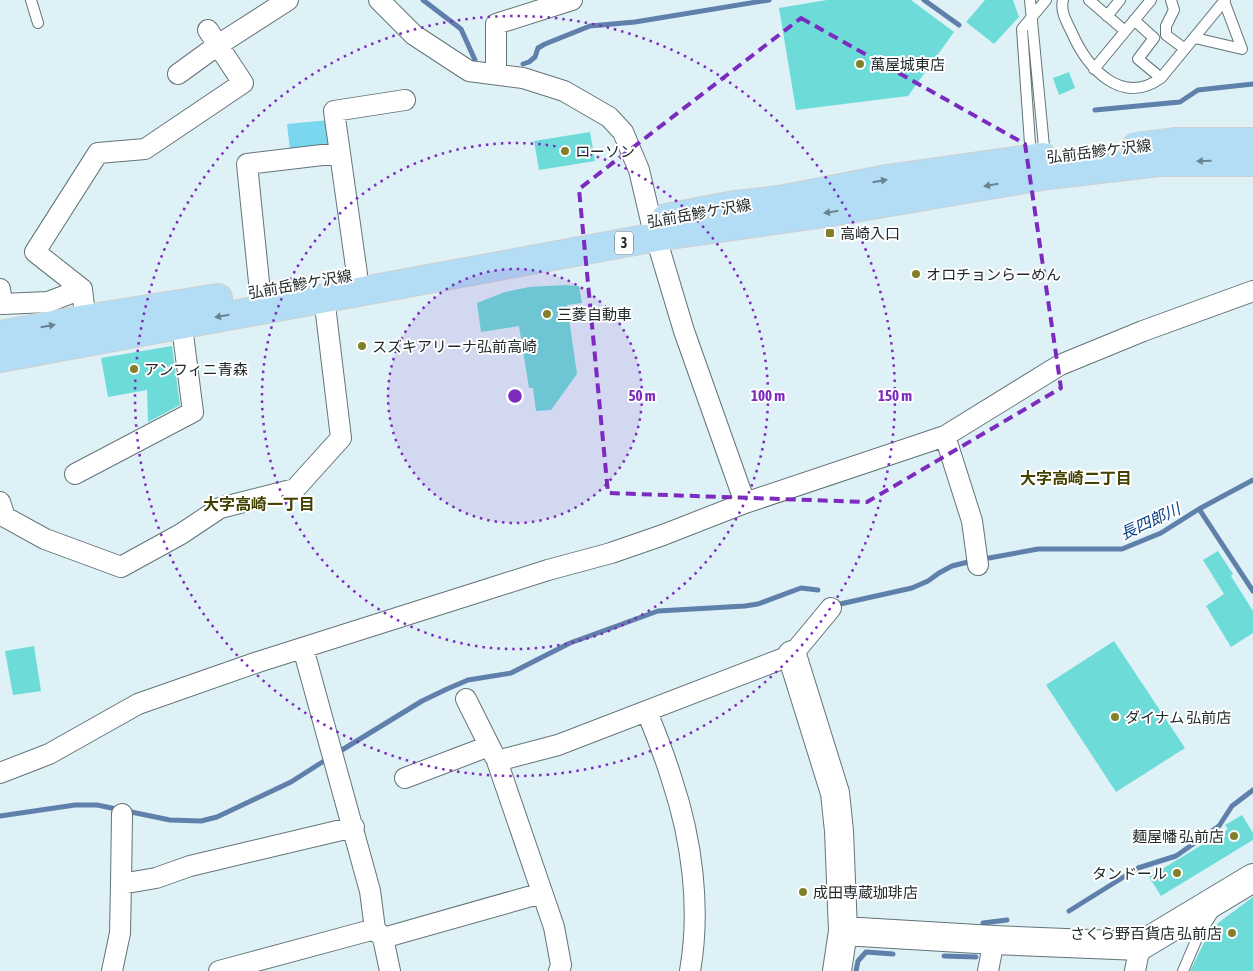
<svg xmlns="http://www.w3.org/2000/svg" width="1253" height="971" font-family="'Asap Condensed','Noto Sans JP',sans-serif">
<rect width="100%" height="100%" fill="#def1f6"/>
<path fill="#7ad7ed" d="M 329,120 L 331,146 L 290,150 L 287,124 Z"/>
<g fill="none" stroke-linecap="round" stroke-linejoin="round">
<path stroke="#6080ac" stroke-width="5" d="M 423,0 L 461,29 L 475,60
M 924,0 L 959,25
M 523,64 L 529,62 L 535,57 L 538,48 L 545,44 L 590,26 L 635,22 L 769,0
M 1095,110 L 1180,102 L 1198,90 L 1253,84
M 1199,509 L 1253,591
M 989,558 L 1038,549 L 1122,549 L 1161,533 L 1199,509 L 1253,480
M 840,604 L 912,588 L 928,581 L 939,573 L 952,566 L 968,562
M 337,753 L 422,701 L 447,689 L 468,680 L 511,673 L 570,643 L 658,611 L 745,606 L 758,604 L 801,588 L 818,590
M 0,816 L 75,805 L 97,805 L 170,820 L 201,821 L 217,817 L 291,782 L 324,761
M 1069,911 L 1138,868 L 1176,856 L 1219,826 L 1232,806 L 1253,790
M 983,923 L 1007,920
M 944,956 L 976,957
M 856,971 L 858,961 L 866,952 L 893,954"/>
</g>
<path fill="#6ddcd9" d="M 827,0 L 911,0 L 954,32 L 908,96 L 796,110 L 779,8 Z
M 985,0 L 1013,0 L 1019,17 L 994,44 L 966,22 Z
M 1069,72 L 1075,88 L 1059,95 L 1053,78 Z
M 590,132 L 595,161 L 539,170 L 534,141 Z
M 565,285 L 579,286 L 582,303 L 567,305 L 577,374 L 551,410 L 536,411 L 533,388 L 529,388 L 519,326 L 481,332 L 477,303 L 505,292 L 529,287 Z
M 172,346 L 180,405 L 148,422 L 147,390 L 108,397 L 101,358 Z
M 1218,551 L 1233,574 L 1231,576 L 1253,611 L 1253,633 L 1231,647 L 1206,606 L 1224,594 L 1203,560 Z
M 1114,641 L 1185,748 L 1116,792 L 1046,685 Z
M 34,646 L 41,691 L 13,695 L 5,651 Z
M 1242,815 L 1253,833 L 1253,840 L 1161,896 L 1149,877 L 1228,829 L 1225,825 Z
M 1253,897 L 1253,971 L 1190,971 L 1204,943 L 1218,923 Z"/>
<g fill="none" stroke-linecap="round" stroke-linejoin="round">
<g stroke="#637478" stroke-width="12">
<path id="lane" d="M 31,0 L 38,23
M 1030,0 L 1045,157
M 1063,0 C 1060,12 1067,22 1072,33 C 1087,67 1121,107 1161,78 L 1225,0
M 1089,0 L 1125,31
M 1171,0 L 1174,10 L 1166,26 L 1166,35 L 1185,49
M 1107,16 L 1120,0
M 1134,20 L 1154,38 L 1138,59 L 1161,78
M 1195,38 L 1242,49 L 1224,1
M 1094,69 L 1151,0
M 1031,158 L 1022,29 L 1046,0
M 1183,971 L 1198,936 L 1214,911"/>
</g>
<g stroke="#637478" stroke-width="22">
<path id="street" d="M 379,0 L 414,35 L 469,71 L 523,78 L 564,91 L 609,117 L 623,132 L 639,170 L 651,221 L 684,331 L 745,503
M 178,74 L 218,45 L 288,0
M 496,74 L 496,24 L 572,0
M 357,274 L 334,111 L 405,100
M 0,289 L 2,304 L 48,302 L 82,289 L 87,332
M 82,289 L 35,252 L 98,153 L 145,149 L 243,83 L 208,30
M 260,292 L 247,164 L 339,153
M 945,436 L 972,521 L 978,565
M 75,474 L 193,412 L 180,311
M 0,502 L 5,517 L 45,539 L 121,567 L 181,534 L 220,508 L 295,489 L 341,438 L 324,297
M 303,648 L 370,891 L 375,929 L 383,938 L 390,971
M 466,699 L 495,757
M 647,712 C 656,734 665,757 672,780 C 692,840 701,908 690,971
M 0,773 L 49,754 L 138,704 L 258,662 L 485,590 L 548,570 L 611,553 L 663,535 L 745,503 L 945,436 L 1060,365 L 1143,331 L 1253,291
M 405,778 L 489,746
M 121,884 L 122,814
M 383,938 L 542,893
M 112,971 L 120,933 L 121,884 L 156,878 L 190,866 L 354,827
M 219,971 L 375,929
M 559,971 L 561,965 L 554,927 L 497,761 L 558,745 L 792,655 L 831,608
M 988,971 L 994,940
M 1135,971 L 1140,946"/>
</g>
<g stroke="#637478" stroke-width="30">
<path id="secondary" d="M 792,655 L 835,793 L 839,831 L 843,931 L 837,971
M 843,931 L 994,940 L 1140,946 L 1253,878"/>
</g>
<g stroke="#ced0d0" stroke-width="30">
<path id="primary" d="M 1136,147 L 1174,142 L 1253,142
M 666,218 L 735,205 L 780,200 L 887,179 L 1043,157
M 0,335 L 86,319 L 218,298
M 0,358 L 656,237 L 825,213 L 1048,175 L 1159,162 L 1253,162"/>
</g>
<use href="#lane" stroke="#fff" stroke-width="10"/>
<use href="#street" stroke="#fff" stroke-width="20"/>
<use href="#secondary" stroke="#fff" stroke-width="28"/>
<use href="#primary" stroke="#b3ddf5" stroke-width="28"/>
</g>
<defs><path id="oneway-solid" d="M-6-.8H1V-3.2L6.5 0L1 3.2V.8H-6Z" transform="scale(1.25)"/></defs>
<g fill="#6a8390">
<use href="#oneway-solid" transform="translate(1204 161) rotate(179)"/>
<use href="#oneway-solid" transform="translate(880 181) rotate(-10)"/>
<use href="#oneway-solid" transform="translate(991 185) rotate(170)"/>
<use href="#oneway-solid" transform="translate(831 212) rotate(171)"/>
<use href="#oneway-solid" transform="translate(222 316) rotate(170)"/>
<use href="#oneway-solid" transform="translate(48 326) rotate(-10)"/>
</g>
<path fill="none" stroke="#7b2cbf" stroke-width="4" stroke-dasharray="10 6" stroke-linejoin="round" d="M 801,18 L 1025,144 L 1061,388 L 867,502 L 608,493 L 579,189 Z"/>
<circle cx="515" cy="396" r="127" fill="#7b2cbf" fill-opacity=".12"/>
<g fill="none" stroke="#7b2cbf" stroke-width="2.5" stroke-dasharray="2.5 5">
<circle cx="515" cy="396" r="127"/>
<circle cx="515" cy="396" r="253"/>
<circle cx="515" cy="396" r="380"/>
</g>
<g fill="#817f28" stroke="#fff" stroke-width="2">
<circle cx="860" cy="64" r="5"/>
<circle cx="565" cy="151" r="5"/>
<rect x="825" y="228" width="10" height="10" rx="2.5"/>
<circle cx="916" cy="274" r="5"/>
<circle cx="547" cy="314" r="5"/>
<circle cx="362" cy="346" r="5"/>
<circle cx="134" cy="369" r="5"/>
<circle cx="1115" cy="717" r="5"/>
<circle cx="1234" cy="836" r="5"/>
<circle cx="1177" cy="873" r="5"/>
<circle cx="803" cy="892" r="5"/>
<circle cx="1232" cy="933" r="5"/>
</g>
<g text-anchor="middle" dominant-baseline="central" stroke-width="4" stroke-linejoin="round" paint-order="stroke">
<rect fill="#fff" stroke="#64696b" stroke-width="1" x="615" y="231.5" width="18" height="23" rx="4"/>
<g font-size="14" font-weight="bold" fill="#22292b">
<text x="624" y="243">3</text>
</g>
<g font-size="15" fill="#22292b" stroke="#fff" text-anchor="start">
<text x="870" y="64">萬屋城東店</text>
<text x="575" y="151">ローソン</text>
<text x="840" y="233">高崎入口</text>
<text x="926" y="274">オロチョンらーめん</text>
<text x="557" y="314">三菱自動車</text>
<text x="372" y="346">スズキアリーナ弘前高崎</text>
<text x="144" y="369">アンフィニ青森</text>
<text x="1125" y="717">ダイナム 弘前店</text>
<text x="1224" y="836" text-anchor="end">麺屋幡 弘前店</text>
<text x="1167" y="873" text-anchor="end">タンドール</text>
<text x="813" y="892">成田専蔵珈琲店</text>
<text x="1222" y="933" text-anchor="end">さくら野百貨店 弘前店</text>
</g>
<g font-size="15" fill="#22292b" stroke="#fff">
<text transform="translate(1099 151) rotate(-7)">弘前岳鰺ケ沢線</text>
<text transform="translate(699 213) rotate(-10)">弘前岳鰺ケ沢線</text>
<text transform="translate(300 284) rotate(-10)">弘前岳鰺ケ沢線</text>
</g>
<g font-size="16" font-weight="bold" fill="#434100" stroke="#fff">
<text x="1076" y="478">大字高崎二丁目</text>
<text x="259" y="504">大字高崎一丁目</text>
</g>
<g font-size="16" font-style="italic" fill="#0b438a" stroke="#fff">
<text transform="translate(1150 521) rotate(-25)">長四郎川</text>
</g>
</g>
<circle cx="515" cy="396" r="8" fill="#7b2cbf" stroke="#fff" stroke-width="2.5"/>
<g font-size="15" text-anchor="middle" font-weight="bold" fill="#7b2cbf" stroke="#fff" stroke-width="4" stroke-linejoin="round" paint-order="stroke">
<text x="642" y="401">50 m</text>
<text x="768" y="401">100 m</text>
<text x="895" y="401">150 m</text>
</g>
</svg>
